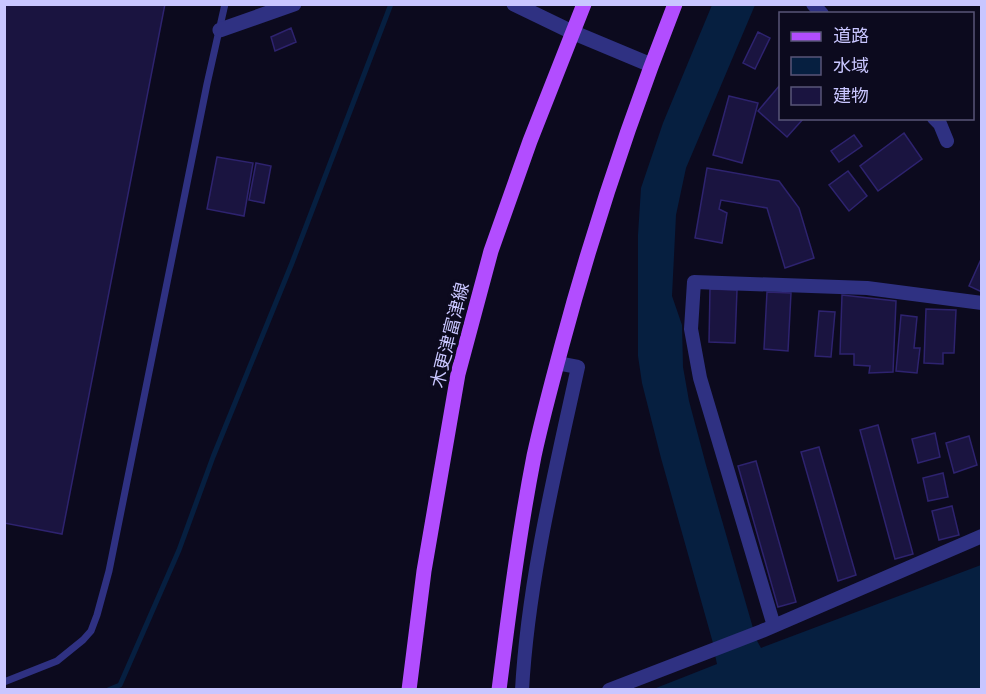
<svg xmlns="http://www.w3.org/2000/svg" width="986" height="694" font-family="'Noto Sans','Noto Sans JP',sans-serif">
<rect width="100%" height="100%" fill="#0c0a1e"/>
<path fill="#061f40" d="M 712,5 L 755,5 L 686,168 L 676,215 L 672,296 L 682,325 L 683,367 L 689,401 L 706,465 L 753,628 L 713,643 L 661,458 L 642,383 L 638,356 L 638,235 L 641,188 L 663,123 Z
M 981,565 L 981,689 L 651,690 L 717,664 L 715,655 L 756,639 L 761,648 Z"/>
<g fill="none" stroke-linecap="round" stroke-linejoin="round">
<path stroke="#061f40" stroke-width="5" d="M 108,690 L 120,685 L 179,550 L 213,457 L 292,263 L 391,4"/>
</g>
<path fill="#1a1440" stroke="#2e236f" stroke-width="1.5" d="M 4,4 L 165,4 L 62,534 L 4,523 Z
M 291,28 L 296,42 L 275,51 L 271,37 Z
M 758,32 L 770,38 L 755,69 L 743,63 Z
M 780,85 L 780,118 L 804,118 L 787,137 L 758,111 Z
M 729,96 L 758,103 L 742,163 L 713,155 Z
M 904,133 L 922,159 L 878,191 L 860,166 Z
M 854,135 L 862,146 L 839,162 L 831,151 Z
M 217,157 L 253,163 L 244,216 L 207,209 Z
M 256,163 L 271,166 L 264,203 L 249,200 Z
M 707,168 L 779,181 L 799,208 L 814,258 L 785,268 L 767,208 L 721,200 L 719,209 L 727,213 L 722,243 L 695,238 Z
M 848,171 L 867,196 L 849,211 L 829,185 Z
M 982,257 L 982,292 L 969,286 Z
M 710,289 L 737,290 L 735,343 L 709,342 Z
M 767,292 L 791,293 L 788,351 L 764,349 Z
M 842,295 L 896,301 L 893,372 L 869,373 L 870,366 L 854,365 L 854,354 L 840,354 Z
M 926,309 L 956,310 L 954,353 L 943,353 L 943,364 L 924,363 Z
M 819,311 L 835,312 L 831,357 L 815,356 Z
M 901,315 L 917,317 L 914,348 L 920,348 L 917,373 L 896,371 Z
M 878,425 L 913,554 L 895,559 L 860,430 Z
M 935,433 L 940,457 L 918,463 L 912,439 Z
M 969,436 L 977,465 L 954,473 L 946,443 Z
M 819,447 L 856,575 L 838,581 L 801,452 Z
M 756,461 L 796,602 L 778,607 L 738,466 Z
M 943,473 L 948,497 L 928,501 L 923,478 Z
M 952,506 L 959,535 L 939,540 L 932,511 Z"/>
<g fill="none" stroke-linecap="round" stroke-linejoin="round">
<path stroke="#2f3182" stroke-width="7" d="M 4,682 L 57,661 L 83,640 L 91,631 L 97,615 L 109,571 L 207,84 L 225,4"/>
<path stroke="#2f3182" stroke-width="14" d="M 813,4 L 822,14
M 934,118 L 940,124 L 947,141
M 774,626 L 700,378 L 691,329 L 694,282 L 867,288 L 982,303
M 522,690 C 528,582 555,472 578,367 L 557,363
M 609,690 L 762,631 L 982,536"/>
<path stroke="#2f3182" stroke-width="15" d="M 514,4 L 572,32 L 651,65
M 220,30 L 294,4"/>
<path stroke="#b24dff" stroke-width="15" d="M 409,690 L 424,571 L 458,374 L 491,251 L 530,141 L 584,4
M 499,690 C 509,611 519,533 534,456 C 542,419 552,382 562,345 C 593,229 631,116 675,4"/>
</g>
<g text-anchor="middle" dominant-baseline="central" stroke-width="6" stroke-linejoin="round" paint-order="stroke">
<g font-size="18" fill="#c9c6ff" stroke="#0c0a1e">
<text transform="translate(449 335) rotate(-76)">木更津富津線</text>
</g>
</g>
<rect width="986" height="694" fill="none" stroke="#c9c6ff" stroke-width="12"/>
<rect x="779" y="12" width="195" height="108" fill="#0c0a1e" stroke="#585578" stroke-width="1.5"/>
<rect x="791" y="32" width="30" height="9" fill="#b24dff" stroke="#585578" stroke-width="1.5"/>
<text x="833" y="42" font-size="18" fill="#c9c6ff">道路</text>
<rect x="791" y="57" width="30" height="18" fill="#061f40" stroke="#585578" stroke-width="1.5"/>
<text x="833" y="72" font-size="18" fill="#c9c6ff">水域</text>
<rect x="791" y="87" width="30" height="18" fill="#1a1440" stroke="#585578" stroke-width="1.5"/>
<text x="833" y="102" font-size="18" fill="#c9c6ff">建物</text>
</svg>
